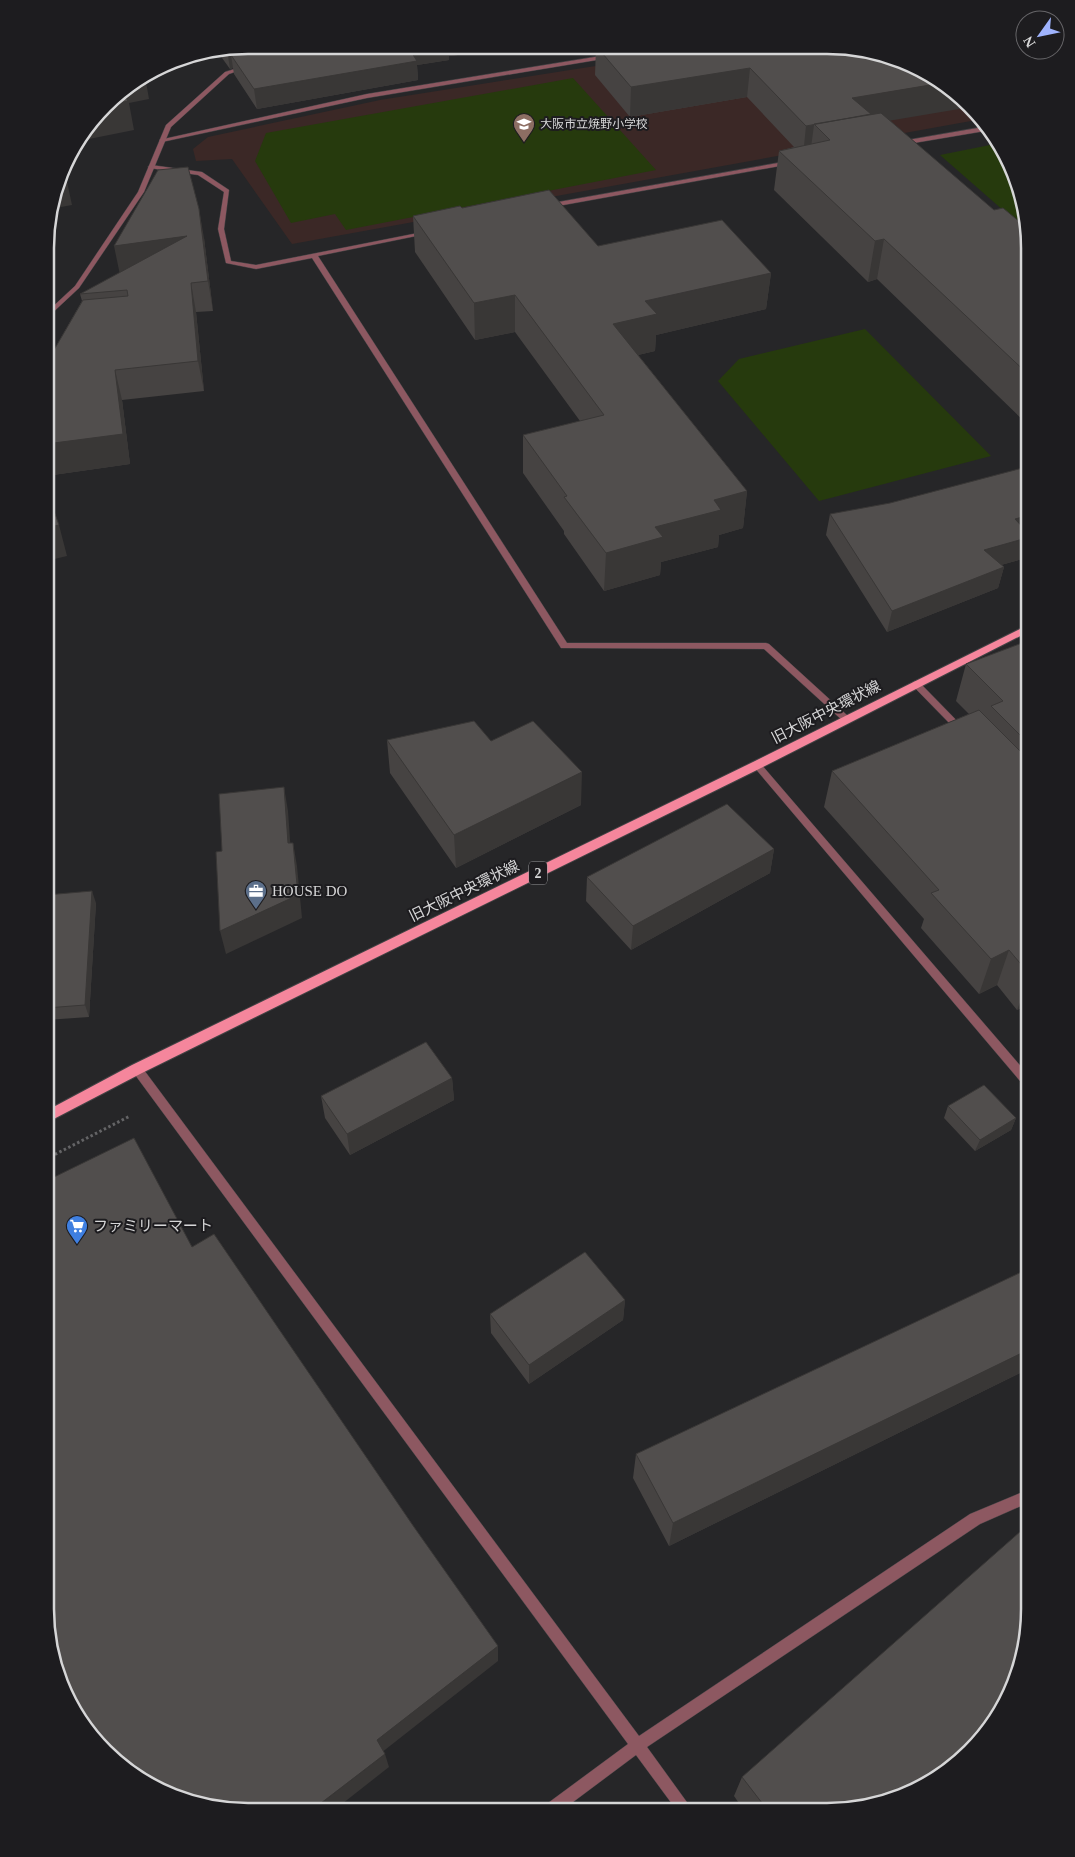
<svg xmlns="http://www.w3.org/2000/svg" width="1075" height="1857" font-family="'Times New Roman','Noto Sans JP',serif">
<rect width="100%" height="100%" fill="#262628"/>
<path fill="#3b2826" d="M 710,48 L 867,49 L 917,66 L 961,95 L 982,119 L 292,244 L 232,159 L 196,161 L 193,149 L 208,137 L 380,100 Z"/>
<path fill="#263a0d" d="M 573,78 L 656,170 L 346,230 L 335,214 L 291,223 L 255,161 L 266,133 Z
M 1000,143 L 1019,182 L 1027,231 L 940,155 Z
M 865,329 L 991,456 L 819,501 L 718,381 L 739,359 Z"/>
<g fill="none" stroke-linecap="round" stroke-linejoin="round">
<g stroke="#424244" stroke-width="1">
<path id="service" d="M 607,55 L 610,57 L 609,58 L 367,98 L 162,142 L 159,140 L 367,94 Z"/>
</g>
<g stroke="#424244" stroke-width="1">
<path id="minor" d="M 989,126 L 991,130 L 902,145 L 899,143 L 902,141 Z
M 789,161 L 792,163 L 791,164 L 547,208 L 544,206 L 547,204 Z
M 151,165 L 202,172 L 229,190 L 224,229 L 231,261 L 256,265 L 428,231 L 428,233 L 426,234 L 318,256 L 567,643 L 766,643 L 769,644 L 849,717 L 850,719 L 849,721 L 843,721 L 764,649 L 561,648 L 312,258 L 256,269 L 226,263 L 218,229 L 224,192 L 198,175 L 149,168 L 148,167 Z
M 916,681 L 919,682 L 964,728 L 966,730 L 964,732 L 958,732 L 913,686 L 912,684 L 913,682 Z
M 757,762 L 760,763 L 1030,1077 L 1030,1089 L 1026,1088 L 754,767 L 752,765 Z
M 137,1065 L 141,1066 L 639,1736 L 970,1514 L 1030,1489 L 1030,1502 L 980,1524 L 647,1747 L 694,1812 L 678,1812 L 636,1755 L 561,1811 L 542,1811 L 544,1806 L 628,1744 L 133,1072 L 132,1069 L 133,1066 Z"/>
</g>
<g stroke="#424244" stroke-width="1">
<path id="tertiary" d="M 244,66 L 249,67 L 229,74 L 171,127 L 144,192 L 79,288 L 49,316 L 47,317 L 47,312 L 75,286 L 138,192 L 166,125 L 225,72 Z"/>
</g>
<g stroke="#424244" stroke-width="2">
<path id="primary" d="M 1030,624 L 1030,631 L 761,768 L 142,1073 L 46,1123 L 46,1111 L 132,1065 L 753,762 Z"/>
</g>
<path stroke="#646466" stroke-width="3" stroke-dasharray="2.5 2.5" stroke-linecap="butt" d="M 46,1159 L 130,1116"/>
<use href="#service" fill="#8d5861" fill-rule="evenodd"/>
<use href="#minor" fill="#8d5861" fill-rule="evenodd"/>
<use href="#tertiary" fill="#8d5861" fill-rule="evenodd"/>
<use href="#primary" fill="#f5869c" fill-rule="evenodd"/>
</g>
<path fill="#464342" d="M 247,45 L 255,45 L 255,48 L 260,46 L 259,45 L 476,46 L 476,53 L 449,56 L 449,60 L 417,65 L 418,80 L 257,109 L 234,74 L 233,68 L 230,69 L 217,51 Z
M 596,47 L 867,49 L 890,121 L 1030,247 L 1030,426 L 1029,426 L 877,279 L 868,282 L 774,190 L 779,151 L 794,147 L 747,97 L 630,117 L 595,75 Z
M 462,208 L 598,246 L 771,273 L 766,309 L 656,335 L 655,351 L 638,355 L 747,491 L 743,528 L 719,535 L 718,547 L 661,562 L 660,575 L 604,591 L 564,534 L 564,531 L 523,473 L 523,435 L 580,421 L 515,332 L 475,340 L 415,252 L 413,216 Z
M 204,238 L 213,311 L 196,312 L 204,391 L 122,400 L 130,464 L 46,476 L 47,362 L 82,301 L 80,294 Z
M 830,514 L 1026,558 L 1001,565 L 1004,567 L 998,588 L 887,632 L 826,535 Z
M 1030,640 L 1030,1004 L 1017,1010 L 997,985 L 979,994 L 921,928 L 924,919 L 824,807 L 832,771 L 969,714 L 956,701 L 966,664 Z
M 387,740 L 581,805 L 456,868 L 390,773 Z
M 774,849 L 770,873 L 631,950 L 586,901 L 587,877 Z
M 46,895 L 96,903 L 89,1017 L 46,1020 Z
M 452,1078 L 454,1100 L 350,1155 L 325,1118 L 321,1096 Z
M 948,1106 L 1016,1118 L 1011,1130 L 975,1151 L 944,1118 Z
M 1030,1268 L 1030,1368 L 669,1546 L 633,1478 L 636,1454 Z
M 625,1300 L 623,1320 L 529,1384 L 491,1333 L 490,1314 Z
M 742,1777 L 828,1812 L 745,1812 L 734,1796 Z"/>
<path fill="#393736" d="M 247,45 L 255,45 L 257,60 L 231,55 L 233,68 L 230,69 L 227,49 Z
M 412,46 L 476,46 L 476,53 L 449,56 L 449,60 L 417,65 L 418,80 L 257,109 L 254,89 L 408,47 Z
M 750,68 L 747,97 L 630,117 L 631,87 Z
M 145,76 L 149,99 L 129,103 L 134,130 L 79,141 L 106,106 L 117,93 Z
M 942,83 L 961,95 L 971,107 L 870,124 L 852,98 Z
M 814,125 L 810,155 L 803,156 L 806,126 Z
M 66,177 L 72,205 L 50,209 L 60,178 Z
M 199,209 L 204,238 L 213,311 L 208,281 Z
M 187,236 L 120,275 L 114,246 Z
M 884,239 L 877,279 L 868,282 L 875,241 Z
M 771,273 L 766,309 L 656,335 L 655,351 L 612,361 L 613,324 L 645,301 Z
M 191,283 L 196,312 L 204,391 L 198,361 Z
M 515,295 L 515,332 L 475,340 L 474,303 Z
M 115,370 L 122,400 L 130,464 L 46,476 L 46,444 Z
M 747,491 L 743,528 L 719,535 L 718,547 L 661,562 L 660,575 L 604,591 L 606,553 L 655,527 L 714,500 Z
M 1030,515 L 1030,535 L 1015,519 Z
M 59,525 L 67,556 L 46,561 L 46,528 Z
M 1030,537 L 1030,543 L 1026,558 L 979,571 L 984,550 Z
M 1004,567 L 998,588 L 887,632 L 892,611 Z
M 582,772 L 581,805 L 456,868 L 454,835 Z
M 284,787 L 288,811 L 292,867 L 288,843 Z
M 293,843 L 297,866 L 302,918 L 226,954 L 220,931 Z
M 774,849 L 770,873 L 631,950 L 633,926 Z
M 92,891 L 96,903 L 89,1017 L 85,1005 Z
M 1009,950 L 997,985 L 979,994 L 991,959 Z
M 1030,977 L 1030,1004 L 1017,1010 Z
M 452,1078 L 454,1100 L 350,1155 L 347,1134 Z
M 1016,1118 L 1011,1130 L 975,1151 L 980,1140 Z
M 625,1300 L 623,1320 L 529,1384 L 529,1365 Z
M 1030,1349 L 1030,1368 L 669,1546 L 673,1523 Z
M 498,1646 L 498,1661 L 381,1753 L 377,1740 Z
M 385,1754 L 389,1767 L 333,1811 L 312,1810 Z"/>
<path fill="#514e4d" stroke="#393736" d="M 263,45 L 412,46 L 408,47 L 417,61 L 254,89 L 231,55 Z
M 597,47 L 867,49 L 917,66 L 942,83 L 852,98 L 871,114 L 806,126 L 750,68 L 631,87 Z
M 122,90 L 128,101 L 106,106 L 114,95 Z
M 881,113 L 994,210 L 1003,208 L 1027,228 L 1030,247 L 1030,376 L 884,239 L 875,241 L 779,151 L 830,140 L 814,124 Z
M 188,167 L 199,209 L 208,281 L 191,283 L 198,361 L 115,370 L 123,434 L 46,444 L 47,362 L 83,300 L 128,296 L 127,290 L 80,294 L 187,236 L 114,246 L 158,170 Z
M 63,168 L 66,177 L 60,178 Z
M 549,190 L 598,246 L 722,220 L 771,273 L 645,301 L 657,314 L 613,324 L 747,491 L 714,500 L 721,510 L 655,527 L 663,537 L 606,553 L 564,497 L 567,496 L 523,435 L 604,415 L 515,295 L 474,303 L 413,216 L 460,206 L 462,208 Z
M 1030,466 L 1030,515 L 1015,519 L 1030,535 L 1030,537 L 984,550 L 1004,567 L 892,611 L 830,514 L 890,503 Z
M 46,489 L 59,525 L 46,528 Z
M 1030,640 L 1030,745 L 991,706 L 1003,701 L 966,664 Z
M 979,710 L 1030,761 L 1030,975 L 1009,950 L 991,959 L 931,893 L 939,890 L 832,771 Z
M 474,721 L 491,741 L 533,721 L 582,772 L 454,835 L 387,740 Z
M 284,787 L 288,843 L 293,843 L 298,895 L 220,931 L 216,852 L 222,851 L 219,794 Z
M 727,804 L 774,849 L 633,926 L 587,877 Z
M 92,891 L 85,1005 L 46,1008 L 46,895 Z
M 426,1042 L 452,1078 L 347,1134 L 321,1096 Z
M 984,1085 L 1016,1118 L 980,1140 L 948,1106 Z
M 134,1138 L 192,1247 L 214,1234 L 414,1527 L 498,1646 L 377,1740 L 385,1754 L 312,1810 L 221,1810 L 170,1796 L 124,1770 L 87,1733 L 56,1675 L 45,1610 L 46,1181 Z
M 585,1252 L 625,1300 L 529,1365 L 490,1314 Z
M 1030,1268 L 1030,1349 L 673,1523 L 636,1454 Z
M 1030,1523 L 1030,1623 L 1019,1675 L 988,1733 L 951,1770 L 893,1801 L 828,1812 L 769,1812 L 742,1777 Z"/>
<defs>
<g id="school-pin" transform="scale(1.125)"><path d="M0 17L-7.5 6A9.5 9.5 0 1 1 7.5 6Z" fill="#8d6e63" stroke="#1d1c1f"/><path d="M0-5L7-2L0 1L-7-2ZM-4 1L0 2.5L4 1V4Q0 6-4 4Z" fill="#fff"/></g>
<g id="office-pin" transform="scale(1.125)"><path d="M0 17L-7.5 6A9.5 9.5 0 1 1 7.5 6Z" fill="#5c6f8a" stroke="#1d1c1f"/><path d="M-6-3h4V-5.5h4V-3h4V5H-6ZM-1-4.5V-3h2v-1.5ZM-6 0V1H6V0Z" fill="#fff"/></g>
<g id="supermarket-pin" transform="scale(1.125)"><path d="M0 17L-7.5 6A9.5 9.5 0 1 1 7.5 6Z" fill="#3f7fe0" stroke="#1d1c1f"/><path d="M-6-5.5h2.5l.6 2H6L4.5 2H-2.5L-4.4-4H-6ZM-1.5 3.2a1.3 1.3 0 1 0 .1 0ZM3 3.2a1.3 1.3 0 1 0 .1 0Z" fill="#fff"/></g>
</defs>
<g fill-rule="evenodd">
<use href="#school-pin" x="524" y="124"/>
<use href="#office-pin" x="256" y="891"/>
<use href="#supermarket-pin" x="77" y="1226"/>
</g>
<g text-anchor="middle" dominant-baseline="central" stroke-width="4" stroke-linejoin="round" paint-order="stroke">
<g font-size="12" fill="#d6d6d7" stroke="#1d1c1f" text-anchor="start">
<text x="540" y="124">大阪市立焼野小学校</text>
</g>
<rect fill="#1d1c1f" stroke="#9e9ea0" stroke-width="1" x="529" y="861.5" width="18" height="23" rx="4"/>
<g font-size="14" font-weight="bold" fill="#d6d6d7">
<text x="538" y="873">2</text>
</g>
<g font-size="15" fill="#d6d6d7" stroke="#1d1c1f">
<text transform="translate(826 712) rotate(-27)">旧大阪中央環状線</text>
<text transform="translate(464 891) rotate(-26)">旧大阪中央環状線</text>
</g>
<g font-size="15" fill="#d6d6d7" stroke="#1d1c1f" text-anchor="start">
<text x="272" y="891">HOUSE DO</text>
<text x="93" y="1226">ファミリーマート</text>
</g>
</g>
<path d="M0 0H1075V1857H0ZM248 54H827A194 194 0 0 1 1021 248V1609A194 194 0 0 1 827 1803H248A194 194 0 0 1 54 1609V248A194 194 0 0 1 248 54Z" fill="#1d1c1f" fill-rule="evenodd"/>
<path fill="none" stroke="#d6d6d7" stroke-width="2.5" d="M248 54H827A194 194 0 0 1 1021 248V1609A194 194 0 0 1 827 1803H248A194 194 0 0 1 54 1609V248A194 194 0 0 1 248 54Z"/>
<g transform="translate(1040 35) rotate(237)"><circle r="24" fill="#1d1c1f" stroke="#676669"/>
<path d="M0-4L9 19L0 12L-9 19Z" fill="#9fb3fd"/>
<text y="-8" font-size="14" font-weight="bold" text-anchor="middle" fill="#d6d6d7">N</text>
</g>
</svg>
